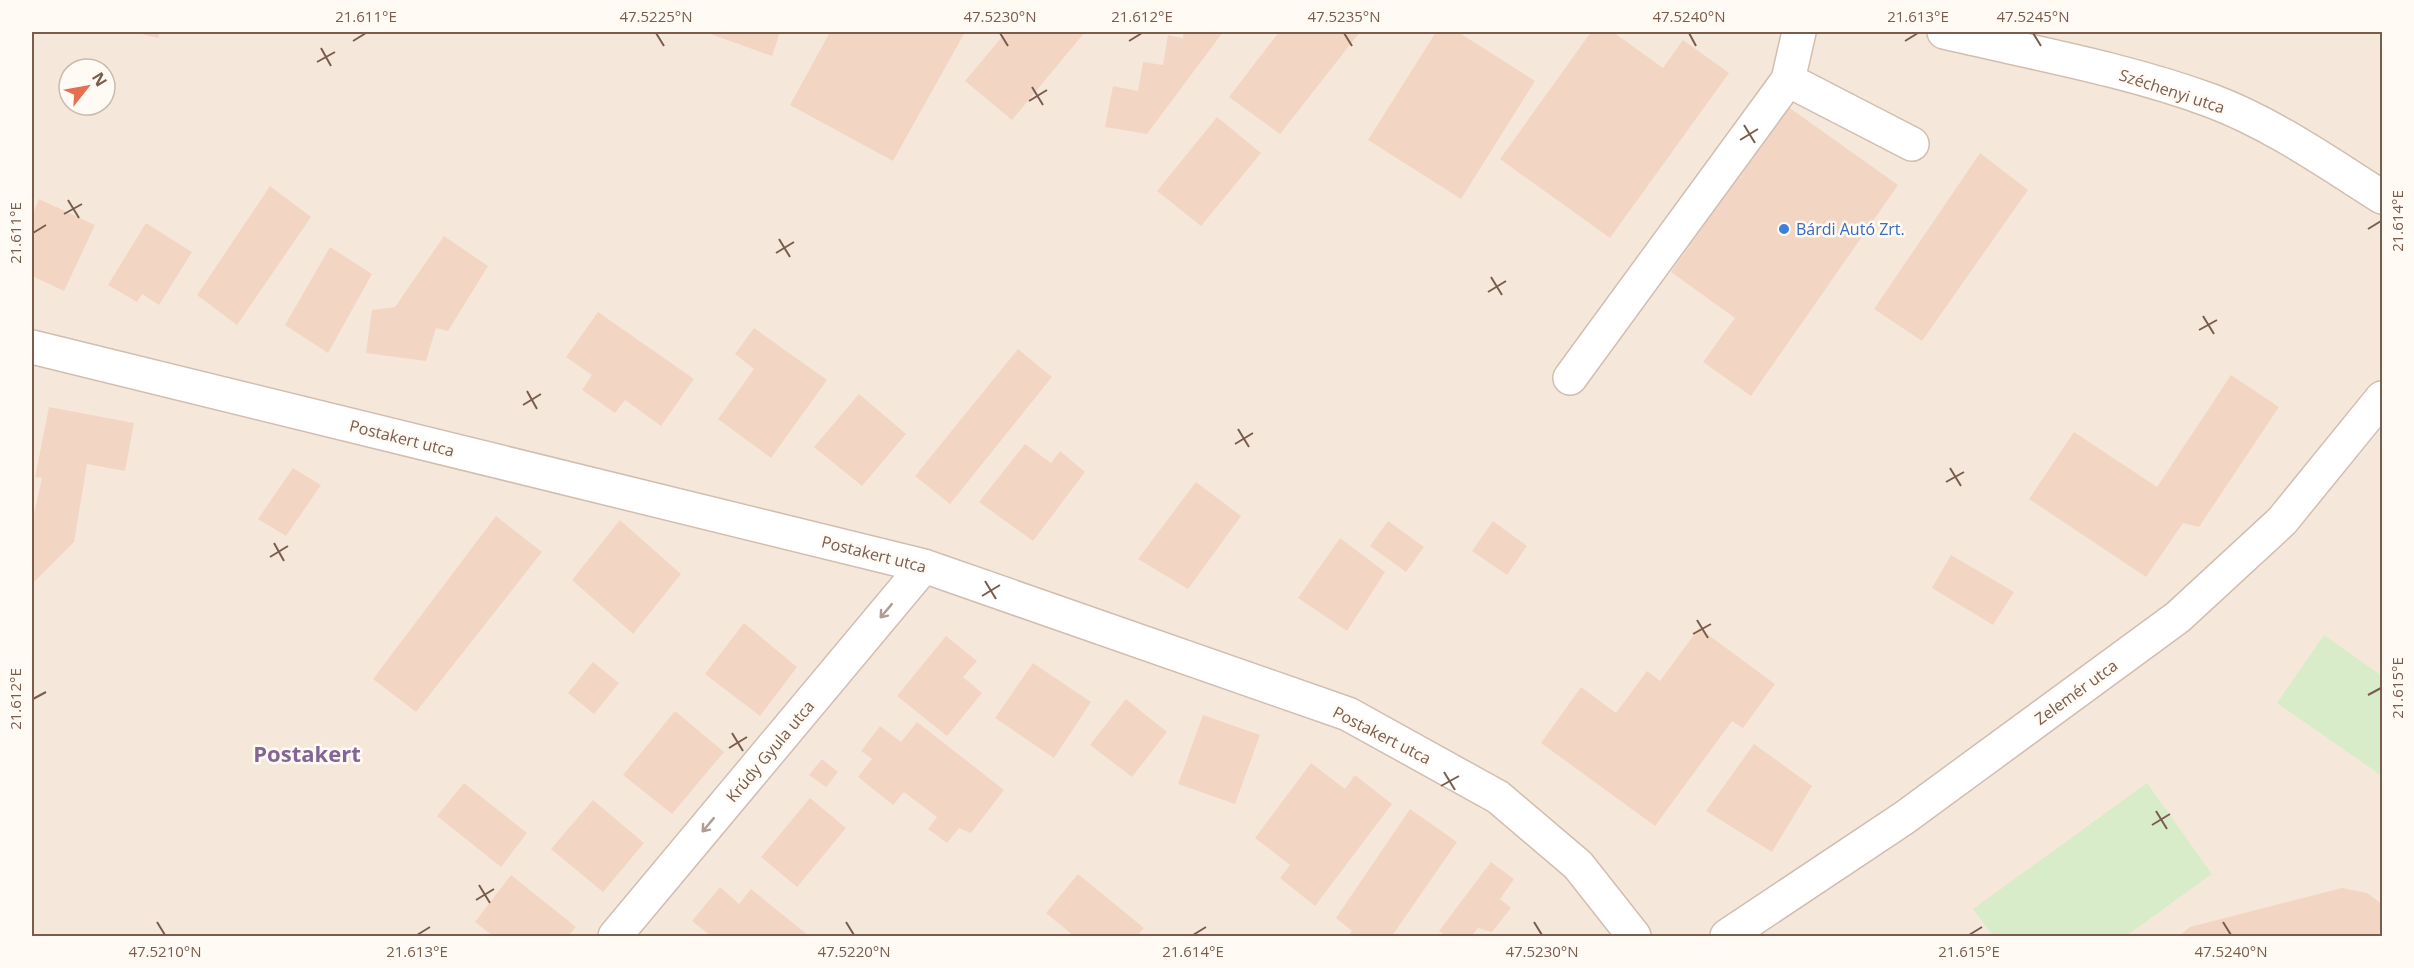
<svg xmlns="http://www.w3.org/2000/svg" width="2414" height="968" font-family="'Open Sans',sans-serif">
<rect width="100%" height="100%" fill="#fdf6ec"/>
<path fill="#f5e8da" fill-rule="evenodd" d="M 32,32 L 2382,32 L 2382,936 L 32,936 ZM 69,69 L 105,69 L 105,105 L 69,105 Z"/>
<path fill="#d8ecc9" d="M 2324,635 L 2382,676 L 2382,776 L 2277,703 Z
M 2147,783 L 2212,874 L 2126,936 L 1993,936 L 1973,909 Z"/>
<path fill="#f3d5c3" d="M 133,32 L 160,32 L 158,38 Z
M 705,32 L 780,32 L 772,56 Z
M 830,32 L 965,32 L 893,161 L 790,105 Z
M 1006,32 L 1085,32 L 1012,120 L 965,81 Z
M 1184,32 L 1223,32 L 1147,134 L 1105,127 L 1113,86 L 1138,91 L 1143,62 L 1163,65 L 1168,35 L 1183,38 Z
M 1279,32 L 1360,32 L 1280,134 L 1229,97 Z
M 1436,32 L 1458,32 L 1535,81 L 1461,199 L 1368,140 Z
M 1591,32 L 1613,32 L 1663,68 L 1683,40 L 1729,73 L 1610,238 L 1500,159 Z
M 1787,106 L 1898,185 L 1751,396 L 1703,362 L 1735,318 L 1671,272 Z
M 1217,117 L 1261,153 L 1201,226 L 1157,191 Z
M 1980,153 L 2028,190 L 1922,341 L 1874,309 Z
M 270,186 L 311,217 L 237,325 L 197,295 Z
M 39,199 L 95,225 L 64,291 L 32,276 L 32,216 Z
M 146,223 L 192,252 L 159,305 L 142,294 L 137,302 L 108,285 Z
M 444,236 L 488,266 L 448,331 L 436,328 L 426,361 L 366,353 L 372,310 L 395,307 Z
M 330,247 L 372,274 L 328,353 L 285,325 Z
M 598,312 L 694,379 L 661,426 L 625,400 L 615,413 L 582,390 L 592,375 L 566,357 Z
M 754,328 L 827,380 L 771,458 L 718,419 L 754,369 L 735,354 Z
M 1018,349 L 1052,377 L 950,504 L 915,476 Z
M 2231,375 L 2279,407 L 2199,527 L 2183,523 L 2146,577 L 2029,499 L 2074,432 L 2157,487 Z
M 859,394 L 906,434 L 862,486 L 814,447 Z
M 49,407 L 134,423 L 125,471 L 87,464 L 74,542 L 34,582 L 32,582 L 32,523 L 42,478 L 35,477 Z
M 1025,444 L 1051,463 L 1060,451 L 1085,472 L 1033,541 L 979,502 Z
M 293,468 L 321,485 L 286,536 L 258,519 Z
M 1196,482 L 1241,516 L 1188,589 L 1138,559 Z
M 496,516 L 542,552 L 416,712 L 373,679 Z
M 620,520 L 681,574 L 633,634 L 572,580 Z
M 1388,521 L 1424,547 L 1406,572 L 1370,546 Z
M 1493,521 L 1527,546 L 1507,575 L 1472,551 Z
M 1340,538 L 1385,572 L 1347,631 L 1298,598 Z
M 1951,555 L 2014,592 L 1993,625 L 1932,588 Z
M 744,623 L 797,667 L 760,716 L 705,674 Z
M 1699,628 L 1775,684 L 1743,728 L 1732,721 L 1655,826 L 1541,743 L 1581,687 L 1616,713 L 1647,671 L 1660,681 Z
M 946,636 L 977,661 L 963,677 L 982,693 L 947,736 L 897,696 Z
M 593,662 L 619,683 L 594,714 L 568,693 Z
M 1033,663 L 1091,702 L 1054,758 L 995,718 Z
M 1126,699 L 1167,732 L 1132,777 L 1090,745 Z
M 675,711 L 724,752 L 672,814 L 623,775 Z
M 1203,715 L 1260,735 L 1235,804 L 1178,784 Z
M 917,722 L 1004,790 L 971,833 L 959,828 L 947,843 L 928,829 L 937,817 L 904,792 L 893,805 L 858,777 L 872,759 L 861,751 L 880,726 L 901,742 Z
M 1754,744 L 1812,786 L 1772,852 L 1706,811 Z
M 822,759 L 838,772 L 826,787 L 809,775 Z
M 1311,763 L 1345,789 L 1355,775 L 1392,804 L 1315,906 L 1280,878 L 1290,865 L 1255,838 Z
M 464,783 L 527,833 L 501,867 L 437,816 Z
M 810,798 L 846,828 L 797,887 L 761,857 Z
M 593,800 L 644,843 L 603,892 L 551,849 Z
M 1410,809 L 1457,842 L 1392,936 L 1348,936 L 1352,931 L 1336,918 Z
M 1491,862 L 1514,879 L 1500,899 L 1511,908 L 1492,932 L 1478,928 L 1472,936 L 1447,936 L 1439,931 Z
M 1078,874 L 1144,928 L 1137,936 L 1074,936 L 1046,913 Z
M 511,875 L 576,927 L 568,936 L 493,936 L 475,922 Z
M 720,887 L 739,904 L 751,889 L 809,936 L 711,936 L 692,921 Z
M 2342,888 L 2367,893 L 2382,904 L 2382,936 L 2179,936 L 2190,927 Z"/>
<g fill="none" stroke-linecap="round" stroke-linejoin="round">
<g stroke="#d1beb0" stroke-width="36">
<path id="minor" d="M 1944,32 C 2033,53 2125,69 2212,101 C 2273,124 2328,163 2382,197
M 1788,80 L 1912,144
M 32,347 L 924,566 L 1348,714 L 1498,797 L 1578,865 L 1634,936
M 1570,378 L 1788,80 L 1799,32
M 615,936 L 924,566
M 1727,936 L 1904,818 L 2178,617 L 2282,521 L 2382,398"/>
</g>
<use href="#minor" stroke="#fff" stroke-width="33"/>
</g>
<defs><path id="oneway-shaft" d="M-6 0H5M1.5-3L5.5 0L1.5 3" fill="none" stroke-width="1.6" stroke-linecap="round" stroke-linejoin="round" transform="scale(1.5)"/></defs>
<g stroke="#af9d94">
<use href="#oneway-shaft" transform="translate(886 611) rotate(130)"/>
<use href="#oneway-shaft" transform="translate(708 825) rotate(130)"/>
</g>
<path fill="none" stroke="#7a5c4d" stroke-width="2" d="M 656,33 L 664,46M 1000,33 L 1008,46M 1344,33 L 1352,46M 1689,33 L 1696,46M 2033,33 L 2041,46M 353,41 L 366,33M 1129,41 L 1142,33M 1905,41 L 1918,33M 321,48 L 331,66M 317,62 L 335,52M 1032,87 L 1043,105M 1029,101 L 1047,90M 1744,125 L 1755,143M 1740,140 L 1758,129M 68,200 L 79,218M 64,214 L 82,204M 2368,229 L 2381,221M 33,233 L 46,225M 779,239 L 790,257M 776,253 L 794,242M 1491,277 L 1502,295M 1488,292 L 1506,281M 2203,316 L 2214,334M 2199,330 L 2217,320M 527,391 L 537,409M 523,405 L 541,394M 1238,429 L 1249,447M 1235,444 L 1253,433M 1950,468 L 1961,486M 1946,482 L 1964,472M 274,543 L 284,561M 270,557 L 288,546M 985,581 L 996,599M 982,596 L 1000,585M 1697,620 L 1708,638M 1693,634 L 1711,624M 2368,695 L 2381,688M 33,699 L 46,692M 732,733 L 743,751M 729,748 L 747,737M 1444,772 L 1455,790M 1441,786 L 1459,776M 2156,811 L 2167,829M 2152,825 L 2170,814M 479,885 L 490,903M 476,900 L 494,889M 157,922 L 165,935M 846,922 L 854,935M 1534,922 L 1542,935M 2223,922 L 2231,935M 417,935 L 430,927M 1193,935 L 1206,927M 1969,935 L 1982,927"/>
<circle fill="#3f7fe0" stroke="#fffaf3" stroke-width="2" cx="1784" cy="229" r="6"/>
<g text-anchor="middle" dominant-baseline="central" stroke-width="5" stroke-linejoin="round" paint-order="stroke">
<g font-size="16" fill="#7a5c4d" stroke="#fffaf3">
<text transform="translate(2172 91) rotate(18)">Széchenyi utca</text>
<text transform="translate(402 438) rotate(14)">Postakert utca</text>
<text transform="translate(874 554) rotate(14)">Postakert utca</text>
<text transform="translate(2076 692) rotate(-36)">Zelemér utca</text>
<text transform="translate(1382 735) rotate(27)">Postakert utca</text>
<text transform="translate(770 751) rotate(-50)">Krúdy Gyula utca</text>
</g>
<g font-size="16" fill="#366cbe" stroke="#fffaf3" text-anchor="start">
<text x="1796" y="229">Bárdi Autó Zrt.</text>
</g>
<g font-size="22" font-weight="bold" fill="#846695" stroke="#fffaf3">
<text x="307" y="753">Postakert</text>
</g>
</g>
<rect width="2414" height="968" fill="none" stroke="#fffaf3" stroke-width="66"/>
<g transform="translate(87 87) rotate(59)"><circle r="28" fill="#fffaf3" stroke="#cabbb1" stroke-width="1.5"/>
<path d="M0-4.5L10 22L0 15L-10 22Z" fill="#e76f51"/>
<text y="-9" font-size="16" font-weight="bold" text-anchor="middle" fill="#7a5c4d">N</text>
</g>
<rect x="33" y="33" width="2348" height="902" fill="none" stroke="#7a5c4d" stroke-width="2"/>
<g font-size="15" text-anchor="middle" fill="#7a5c4d">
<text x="366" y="22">21.611°E</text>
<text x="656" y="22">47.5225°N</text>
<text x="1000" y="22">47.5230°N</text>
<text x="1142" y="22">21.612°E</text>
<text x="1344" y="22">47.5235°N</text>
<text x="1689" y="22">47.5240°N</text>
<text x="1918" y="22">21.613°E</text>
<text x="2033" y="22">47.5245°N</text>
<text transform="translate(2398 221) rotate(-90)" y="5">21.614°E</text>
<text transform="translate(16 233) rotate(-90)" y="5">21.611°E</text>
<text transform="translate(2398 688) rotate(-90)" y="5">21.615°E</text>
<text transform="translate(16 699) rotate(-90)" y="5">21.612°E</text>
<text x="165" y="957">47.5210°N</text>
<text x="417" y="957">21.613°E</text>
<text x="854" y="957">47.5220°N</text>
<text x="1193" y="957">21.614°E</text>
<text x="1542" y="957">47.5230°N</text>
<text x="1969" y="957">21.615°E</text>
<text x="2231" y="957">47.5240°N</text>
</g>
</svg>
